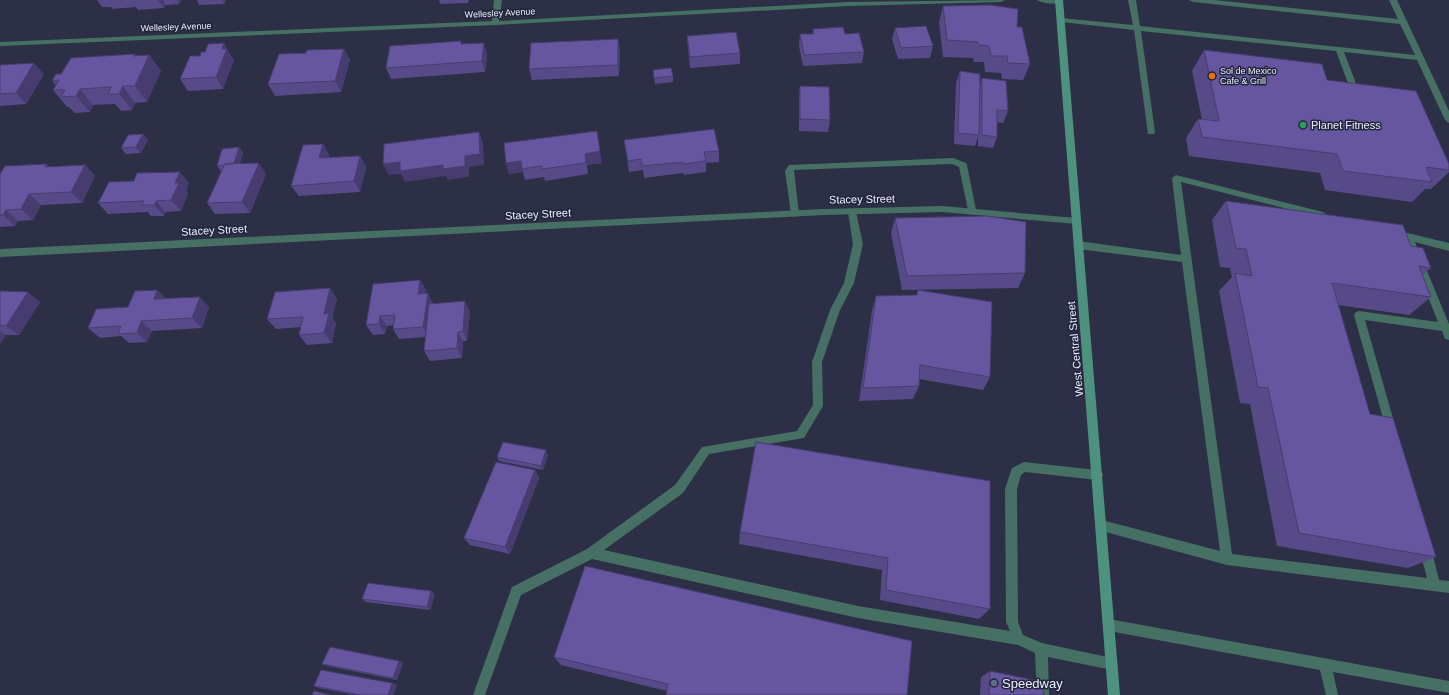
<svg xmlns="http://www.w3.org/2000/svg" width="1449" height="695" font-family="Arial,sans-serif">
<rect width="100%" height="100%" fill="#2c2f45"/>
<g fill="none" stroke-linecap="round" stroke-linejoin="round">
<path fill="#467063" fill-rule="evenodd" d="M 1128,0 L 1136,0 L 1140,26 L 1415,55 L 1400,24 L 1193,2 L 1189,0 L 1214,0 L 1398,19 L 1389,0 L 1397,0 L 1449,111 L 1449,123 L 1445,120 L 1417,60 L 1344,52 L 1360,94 L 1356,97 L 1352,94 L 1336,51 L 1141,31 L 1155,132 L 1154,134 L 1148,134 L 1134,30 L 1061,22 L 1057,20 L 1061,18 L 1133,25 Z
M 953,158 L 966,163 L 967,165 L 976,210 L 975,212 L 972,213 L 968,210 L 959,167 L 952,164 L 794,170 L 799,214 L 795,217 L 791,214 L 785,171 L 789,165 Z
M 1176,175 L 1323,212 L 1327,215 L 1323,218 L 1181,182 L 1232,554 L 1427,578 L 1419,548 L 1421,544 L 1425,542 L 1429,544 L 1431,548 L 1439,580 L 1449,581 L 1449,593 L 1227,565 L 1098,530 L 1096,526 L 1098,522 L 1102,520 L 1220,551 L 1182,262 L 1078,249 L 1073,245 L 1078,241 L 1181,255 L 1172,178 Z
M 852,209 L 856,212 L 863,244 L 854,283 L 840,310 L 822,362 L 823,406 L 804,438 L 709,454 L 683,493 L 604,550 L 858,606 L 1010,631 L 1006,622 L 1005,489 L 1012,468 L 1024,462 L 1097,470 L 1101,471 L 1103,475 L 1101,479 L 1097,480 L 1025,472 L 1021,475 L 1017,489 L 1018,622 L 1023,635 L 1042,643 L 1112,658 L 1116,660 L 1118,664 L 1116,668 L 1112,670 L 1048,657 L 1049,695 L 1037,695 L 1035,653 L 1018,645 L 858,618 L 592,559 L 521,595 L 485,695 L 473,695 L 512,587 L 587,549 L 675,485 L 702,447 L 797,431 L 813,405 L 812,362 L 830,310 L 844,283 L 853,244 L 848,212 Z
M 1395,230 L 1449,243 L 1449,251 L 1415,242 L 1449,324 L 1449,340 L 1445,339 L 1442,331 L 1365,320 L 1396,429 L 1395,432 L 1391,434 L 1387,432 L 1386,429 L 1354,315 L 1356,312 L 1359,311 L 1438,322 L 1405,239 L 1392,235 L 1390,233 Z
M 1109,619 L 1449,681 L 1449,693 L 1333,672 L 1338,695 L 1326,695 L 1320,670 L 1109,631 L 1105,629 L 1103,625 L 1105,621 Z"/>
<path fill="#467063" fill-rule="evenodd" d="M 494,0 L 502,0 L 499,21 L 848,2 L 1005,0 L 1001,2 L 848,6 L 495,25 L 0,46 L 0,42 L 492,21 Z
M 1037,0 L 1062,0 L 1063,1 C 1057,5 1043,4 1037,0 Z
M 942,206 L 1076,218 L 1080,221 L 1076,224 L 942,212 L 824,215 L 0,257 L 0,249 L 824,209 Z"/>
<path fill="#4d927e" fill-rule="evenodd" d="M 1055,0 L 1063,0 L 1120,695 L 1108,695 Z"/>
</g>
<path fill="#574a89" d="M 97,0 L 181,0 L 179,4 L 166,5 L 164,8 L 138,10 L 136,7 L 112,9 L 111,7 L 102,7 Z
M 197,0 L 226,0 L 224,4 L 199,5 Z
M 439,0 L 469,0 L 468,3 L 440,4 Z
M 943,6 L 1017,27 L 1030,64 L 1023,80 L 1002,79 L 1001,73 L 985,72 L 984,62 L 974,62 L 973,58 L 943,57 L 939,22 Z
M 895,28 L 933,46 L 930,58 L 898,59 L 892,39 Z
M 813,29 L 864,52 L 862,63 L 803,66 L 799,46 L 800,34 L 812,34 Z
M 687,36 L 740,53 L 740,64 L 690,68 L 688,48 Z
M 618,39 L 620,51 L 619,76 L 532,80 L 529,69 Z
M 462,44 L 487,54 L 485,72 L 391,79 L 386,68 Z
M 344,49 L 350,60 L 341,92 L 275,96 L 268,84 L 306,53 Z
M 1204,50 L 1327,80 L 1449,164 L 1449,172 L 1431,189 L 1425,189 L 1412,202 L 1325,190 L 1320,173 L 1189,156 L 1186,138 L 1198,119 L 1202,119 L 1192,71 Z
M 135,54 L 136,56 L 149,55 L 161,71 L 147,102 L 135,103 L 132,110 L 121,111 L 115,104 L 93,105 L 90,112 L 75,113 L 69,107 L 67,107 L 53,90 L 56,85 L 52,81 L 61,74 Z
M 231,56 L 234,60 L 223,89 L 188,91 L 180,79 L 231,55 Z
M 0,65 L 44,74 L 26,104 L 0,106 Z
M 653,70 L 673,76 L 673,82 L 655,84 Z
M 960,71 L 980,84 L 982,78 L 1008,111 L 1003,123 L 997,122 L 997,137 L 993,148 L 978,146 L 978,137 L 975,146 L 954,144 L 956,83 Z
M 800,86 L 830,120 L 828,132 L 799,131 L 799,98 Z
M 143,134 L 148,140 L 141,153 L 126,154 L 121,148 Z
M 624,140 L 719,151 L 719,162 L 706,163 L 706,172 L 684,175 L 683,173 L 644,178 L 643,170 L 629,172 Z
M 323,144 L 329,155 L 328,158 L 360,156 L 366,167 L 360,192 L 299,196 L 291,186 Z
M 239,147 L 243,153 L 240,163 L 266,174 L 250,213 L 215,214 L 207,203 L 221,171 L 217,166 Z
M 506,163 L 602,163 L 587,165 L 588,174 L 545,181 L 544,177 L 525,180 L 523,172 L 509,174 Z
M 46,164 L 49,167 L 85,165 L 95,176 L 82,203 L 41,205 L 33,220 L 18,221 L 15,226 L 0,227 L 0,174 Z
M 189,183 L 186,190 L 188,194 L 181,211 L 165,212 L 164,216 L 151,216 L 148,212 L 108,214 L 98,203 Z
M 1226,201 L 1411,246 L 1431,268 L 1422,275 L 1431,297 L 1409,315 L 1338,305 L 1370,414 L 1436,557 L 1408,568 L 1277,546 L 1250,404 L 1240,403 L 1219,291 L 1232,277 L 1230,268 L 1220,267 L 1212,220 Z
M 895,218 L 1025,273 L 1018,288 L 902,290 L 891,233 Z
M 420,280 L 426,290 L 425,293 L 433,304 L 470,311 L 467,341 L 463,341 L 462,358 L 430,361 L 424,351 L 426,337 L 399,339 L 393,329 L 394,325 L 387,326 L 385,334 L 373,335 L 366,325 Z
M 157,290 L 166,299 L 209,307 L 202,328 L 152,331 L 147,342 L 129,343 L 121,336 L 100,338 L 88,328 L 128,307 Z
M 918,290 L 990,377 L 983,390 L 919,379 L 919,386 L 913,399 L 859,401 L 872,311 L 876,296 L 917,295 Z
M 0,291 L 40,302 L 19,335 L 6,335 L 0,344 Z
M 337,299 L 332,318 L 336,323 L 332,343 L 307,345 L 299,335 L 301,327 L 276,329 L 267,319 Z
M 548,455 L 543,470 L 499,461 L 497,457 Z
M 535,470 L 539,478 L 510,554 L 470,545 L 464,538 Z
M 990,481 L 990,609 L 979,619 L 880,600 L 882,570 L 739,544 L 740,532 Z
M 431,591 L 435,594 L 430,610 L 366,602 L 362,599 Z
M 912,641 L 667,691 L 561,665 L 554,657 Z
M 399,661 L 403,663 L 397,680 L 327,666 L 322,664 Z
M 990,671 L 1044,695 L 980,695 L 981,677 Z
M 392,683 L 397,685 L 393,695 L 355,695 L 319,688 L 314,686 Z"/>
<path fill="#473c6f" d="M 158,0 L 163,0 L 166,5 L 164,8 Z
M 177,0 L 181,0 L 179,4 Z
M 222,0 L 226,0 L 224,4 Z
M 618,39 L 620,51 L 619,76 L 618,65 Z
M 224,43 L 231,55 L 231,56 L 234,60 L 223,89 L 216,77 L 222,49 Z
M 484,43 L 487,54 L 485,72 L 482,61 Z
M 344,49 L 350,60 L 341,92 L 335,81 Z
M 135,54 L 144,67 L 149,55 L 161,71 L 147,102 L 135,86 L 133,56 Z
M 34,63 L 44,74 L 26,104 L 16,93 Z
M 123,86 L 135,103 L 132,110 L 119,94 Z
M 80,89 L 93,105 L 90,112 L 76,96 Z
M 597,131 L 602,163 L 587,165 L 588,174 L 585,154 Z
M 479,132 L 483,143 L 484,165 L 469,167 L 469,177 L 448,180 L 446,176 L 405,182 L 401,174 L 389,175 L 383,164 L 400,162 L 465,156 Z
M 143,134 L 148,140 L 141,153 L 136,147 Z
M 323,144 L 329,155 L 325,170 L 319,158 Z
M 239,147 L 243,153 L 238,170 L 234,164 Z
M 360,156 L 366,167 L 360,192 L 354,181 Z
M 521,161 L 523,172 L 509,174 L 506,163 Z
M 259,163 L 266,174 L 250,213 L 242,202 Z
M 85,165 L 95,176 L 82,203 L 71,192 Z
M 180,172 L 189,183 L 186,190 L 188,194 L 181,211 L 171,200 L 175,183 Z
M 29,194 L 41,205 L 33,220 L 21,209 Z
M 156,201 L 165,212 L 164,216 L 154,205 Z
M 6,210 L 18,221 L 15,226 L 3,215 Z
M 420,280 L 426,290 L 424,304 L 418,294 Z
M 330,288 L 337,299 L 332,318 L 336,323 L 332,343 L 324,333 L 324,314 Z
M 157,290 L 168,300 L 154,299 Z
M 28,292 L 40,302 L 19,335 L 6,326 Z
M 428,293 L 433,303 L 429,337 L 423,327 Z
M 200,297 L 209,307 L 202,328 L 192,318 Z
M 465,301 L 470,311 L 467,341 L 463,331 Z
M 380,316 L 387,326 L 385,334 L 379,324 Z
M 141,321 L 152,331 L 147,342 L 137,333 Z
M 0,331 L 6,335 L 0,344 Z
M 458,332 L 463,341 L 462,358 L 457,348 Z
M 546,450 L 548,455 L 543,470 L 541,466 Z
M 535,470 L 539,478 L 510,554 L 505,547 Z
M 431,591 L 435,594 L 430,610 L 427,607 Z
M 399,661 L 403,663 L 397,680 L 393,678 Z
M 392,683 L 397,685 L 393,695 L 388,695 Z"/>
<path fill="#65569f" stroke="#473c6f" d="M 990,5 L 1018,9 L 1017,27 L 1022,27 L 1030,64 L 1008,63 L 1007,56 L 991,56 L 989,46 L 979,45 L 978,42 L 947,40 L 943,6 Z
M 926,26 L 933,46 L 901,48 L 895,28 Z
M 843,27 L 845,34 L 859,33 L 864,52 L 804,55 L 800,34 L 814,34 L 813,29 Z
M 736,32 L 740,53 L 690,57 L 687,36 Z
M 618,39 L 618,65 L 529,69 L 531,43 Z
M 461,41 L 461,44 L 484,43 L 482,61 L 386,68 L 390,46 Z
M 224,43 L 222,49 L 227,49 L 216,77 L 180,79 L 190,56 L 200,56 L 201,52 L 205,52 L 208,44 Z
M 344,49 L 335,81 L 268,84 L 279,54 L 306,53 L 307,50 Z
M 1204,50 L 1322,64 L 1327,80 L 1416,91 L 1449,164 L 1449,170 L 1426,167 L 1432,182 L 1343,171 L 1337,154 L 1202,137 L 1198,119 L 1219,121 Z
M 135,54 L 133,56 L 149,55 L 135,86 L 123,86 L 119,94 L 108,94 L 111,87 L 80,89 L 76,96 L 61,97 L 65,90 L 53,90 L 59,80 L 52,81 L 56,74 L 61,74 L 71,58 Z
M 34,63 L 16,93 L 0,94 L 0,65 Z
M 671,68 L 673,76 L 654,78 L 653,70 Z
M 960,71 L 980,74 L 979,135 L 958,133 Z
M 982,78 L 1006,81 L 1008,111 L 997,110 L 997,137 L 982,135 Z
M 800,86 L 829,87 L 830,120 L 800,119 Z
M 714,129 L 719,151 L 704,152 L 706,161 L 683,164 L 683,162 L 642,166 L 641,159 L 628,161 L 624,140 Z
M 597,131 L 600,151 L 585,154 L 586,163 L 542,169 L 541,166 L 522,169 L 521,161 L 506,163 L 504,143 Z
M 479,132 L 480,154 L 465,156 L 465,166 L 443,169 L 443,165 L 400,171 L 400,162 L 383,164 L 384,144 Z
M 143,134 L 136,147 L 121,148 L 128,135 Z
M 323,144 L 319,158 L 360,156 L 354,181 L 291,186 L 303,145 Z
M 239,147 L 234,163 L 225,164 L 224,165 L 217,166 L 222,149 Z
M 259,163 L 242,202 L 207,203 L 225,164 Z
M 46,164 L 45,167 L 85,165 L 71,192 L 29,194 L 21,209 L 6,210 L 3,215 L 0,215 L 0,174 L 5,166 Z
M 180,172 L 175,183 L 179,183 L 171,200 L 156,201 L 154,205 L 141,205 L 144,201 L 98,203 L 109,182 L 134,181 L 137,173 Z
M 1226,201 L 1403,225 L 1411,246 L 1423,248 L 1431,268 L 1419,266 L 1431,297 L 1332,283 L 1370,414 L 1393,418 L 1436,557 L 1299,533 L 1268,388 L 1258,387 L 1235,273 L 1252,276 L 1246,249 L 1236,248 Z
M 987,216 L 1026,222 L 1025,273 L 907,276 L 895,218 Z
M 420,280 L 418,294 L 428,293 L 423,327 L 393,329 L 395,315 L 380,316 L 379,324 L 366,325 L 373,284 Z
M 330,288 L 324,314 L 329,313 L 324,333 L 299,335 L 303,317 L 267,319 L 275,292 Z
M 157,290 L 154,299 L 200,297 L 192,318 L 141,321 L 137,333 L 118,334 L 121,326 L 88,328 L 96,309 L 128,307 L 135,291 Z
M 918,290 L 992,302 L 990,377 L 920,365 L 919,386 L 863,388 L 876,296 L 917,295 Z
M 0,291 L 28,292 L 6,326 L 0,325 Z
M 465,301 L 463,331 L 458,332 L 457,348 L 424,351 L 429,304 Z
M 503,442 L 546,450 L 541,466 L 497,457 Z
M 756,442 L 990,481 L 990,609 L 886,590 L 888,558 L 740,532 Z
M 496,462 L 535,470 L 505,547 L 464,538 Z
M 585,566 L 912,641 L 907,695 L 666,695 L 668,684 L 554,657 Z
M 368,583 L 431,591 L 427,607 L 362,599 Z
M 330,647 L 399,661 L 393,678 L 322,664 Z
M 321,670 L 392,683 L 388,695 L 361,695 L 314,686 Z
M 990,671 L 1043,682 L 1044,695 L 989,695 Z
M 314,691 L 331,695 L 312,695 Z"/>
<circle fill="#e8710a" stroke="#22253b" stroke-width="1.5" cx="1212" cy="76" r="4"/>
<circle fill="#2e9e5b" stroke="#22253b" stroke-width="1.5" cx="1303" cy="125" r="4"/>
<circle fill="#5c6f8a" stroke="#22253b" stroke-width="1.5" cx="994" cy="683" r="4"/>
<g text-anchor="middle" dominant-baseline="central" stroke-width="3" stroke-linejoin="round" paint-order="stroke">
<g font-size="9" fill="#eceffe" stroke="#22253b">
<text transform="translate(500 13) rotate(-3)">Wellesley Avenue</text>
<text transform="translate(176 27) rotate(-2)">Wellesley Avenue</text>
</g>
<g font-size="9" fill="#eceffe" stroke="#22253b" text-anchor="start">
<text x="1220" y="71">Sol de Mexico<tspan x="1220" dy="10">Cafe &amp; Grill</tspan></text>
</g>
<g font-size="11" fill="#eceffe" stroke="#22253b" text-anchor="start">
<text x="1311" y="125">Planet Fitness</text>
</g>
<g font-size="11" fill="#eceffe" stroke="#22253b">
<text transform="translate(862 199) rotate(-1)">Stacey Street</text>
<text transform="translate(538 214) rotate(-3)">Stacey Street</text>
<text transform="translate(214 230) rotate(-3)">Stacey Street</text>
<text transform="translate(1075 349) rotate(-95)">West Central Street</text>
</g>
<g font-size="13" fill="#eceffe" stroke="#22253b" text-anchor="start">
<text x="1002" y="683">Speedway</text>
</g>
</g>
</svg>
